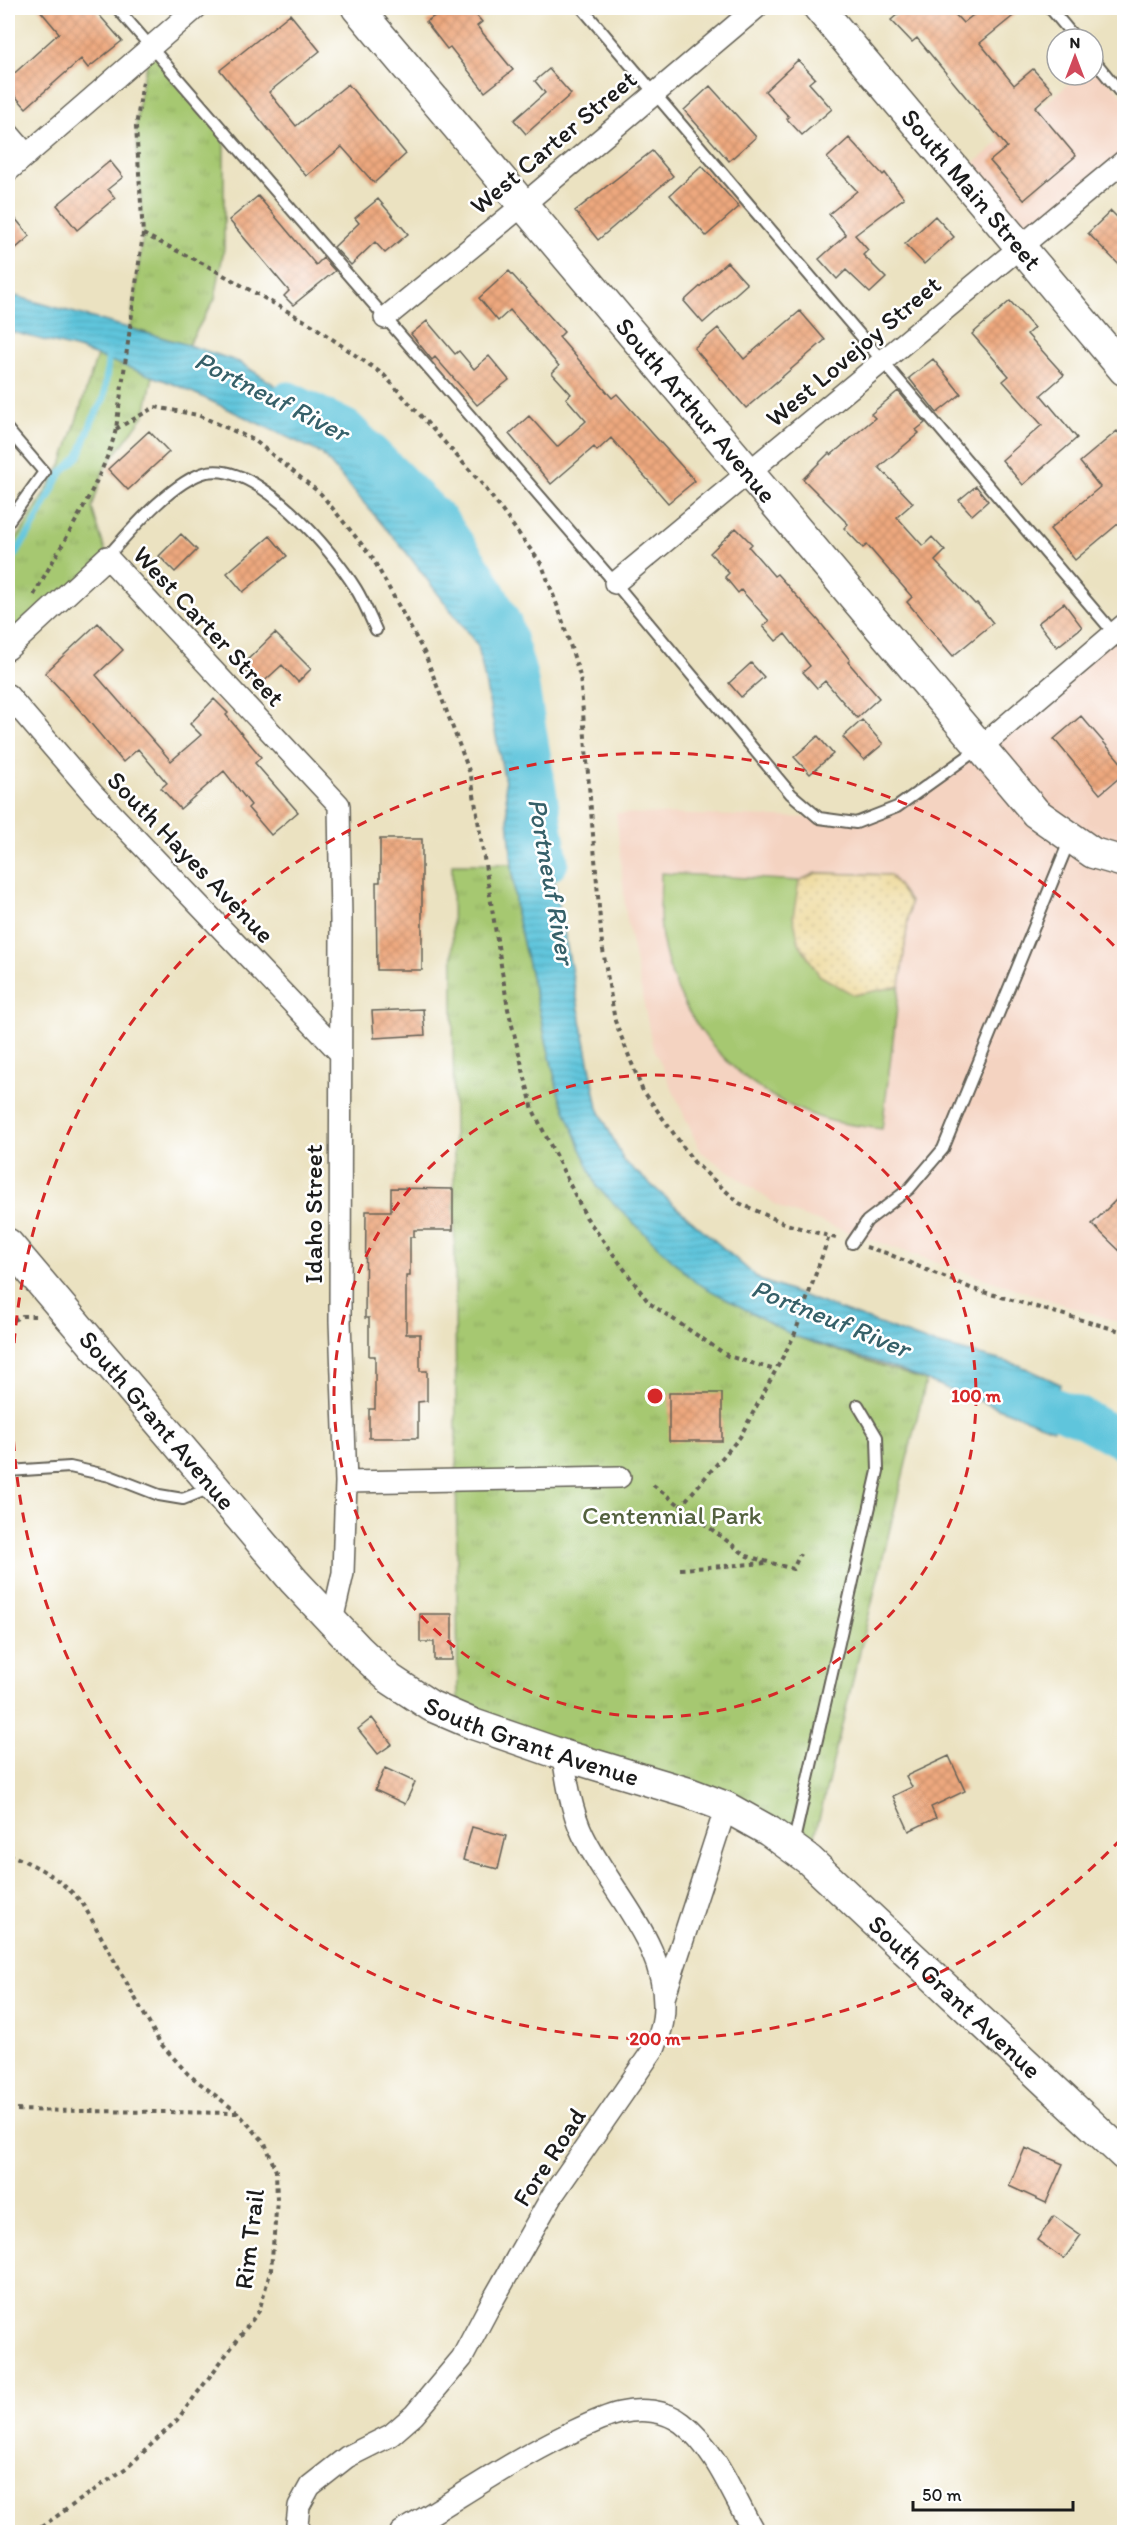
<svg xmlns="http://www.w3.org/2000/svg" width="1132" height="2540" font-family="Itim,sans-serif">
<defs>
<pattern id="sand-dots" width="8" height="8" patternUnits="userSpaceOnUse" patternTransform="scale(1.5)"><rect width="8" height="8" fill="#eeda9e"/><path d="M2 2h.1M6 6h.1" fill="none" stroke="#ccba88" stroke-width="1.8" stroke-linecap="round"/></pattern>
<pattern id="park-tufts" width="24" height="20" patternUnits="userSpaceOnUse" patternTransform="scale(1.5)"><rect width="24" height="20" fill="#a6c871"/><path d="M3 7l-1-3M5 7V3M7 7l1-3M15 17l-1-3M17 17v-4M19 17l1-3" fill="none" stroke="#8eab61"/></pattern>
<pattern id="water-rules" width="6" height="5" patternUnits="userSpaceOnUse" patternTransform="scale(1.5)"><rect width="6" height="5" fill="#5ec5dc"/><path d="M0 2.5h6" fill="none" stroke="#51a9bc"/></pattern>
<pattern id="building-cross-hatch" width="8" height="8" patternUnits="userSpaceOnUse" patternTransform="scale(1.5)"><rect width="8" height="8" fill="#eda87e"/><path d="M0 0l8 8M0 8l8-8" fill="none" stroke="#cb906c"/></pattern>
</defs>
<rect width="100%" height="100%" fill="#fff"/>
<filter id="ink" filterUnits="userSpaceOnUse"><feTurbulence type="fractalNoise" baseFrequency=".0167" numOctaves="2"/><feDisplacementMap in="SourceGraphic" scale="12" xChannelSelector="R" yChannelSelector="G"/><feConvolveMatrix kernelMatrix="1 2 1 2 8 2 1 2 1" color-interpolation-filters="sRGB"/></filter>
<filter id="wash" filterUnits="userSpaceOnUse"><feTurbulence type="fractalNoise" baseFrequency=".008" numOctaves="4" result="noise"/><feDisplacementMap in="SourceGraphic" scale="24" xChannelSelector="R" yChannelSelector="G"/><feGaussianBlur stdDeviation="1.35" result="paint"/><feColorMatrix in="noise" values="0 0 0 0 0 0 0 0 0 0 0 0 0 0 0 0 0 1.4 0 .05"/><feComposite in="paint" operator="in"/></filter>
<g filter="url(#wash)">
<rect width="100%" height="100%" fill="#ebe2c1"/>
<path fill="#f4d3c1" d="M 1093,64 L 1124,97 L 1124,161 L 1021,247 L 960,175 L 1079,75 L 1093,75 Z
M 1124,625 L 1124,1324 L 970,1274 L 782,1209 L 700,1151 L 652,1044 L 626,915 L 616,813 L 819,818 L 856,822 L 897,807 Z"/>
<path fill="#a6c871" stroke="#617246" stroke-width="1.5" d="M 661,873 L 799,881 L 816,873 L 890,875 L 910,902 L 882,1129 C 864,1126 845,1125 828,1120 C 742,1095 677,1025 662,937 C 658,917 661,894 661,873 Z"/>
<path fill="url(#sand-dots)" stroke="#857b5d" stroke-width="1.5" d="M 816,873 L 890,875 L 910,902 L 900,986 L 854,995 L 819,975 L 799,943 L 793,917 L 799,881 Z"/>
<path fill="url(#park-tufts)" stroke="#617246" stroke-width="1.5" d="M 152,46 L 224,130 L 224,248 L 215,299 L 188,345 L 130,328 L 143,234 L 136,127 L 141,87 Z
M 97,356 L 153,376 L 145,414 L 104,469 L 92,508 L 107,557 L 8,649 L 8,550 L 22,531 L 63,462 Z
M 452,864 L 512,864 L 516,913 L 559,1095 L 794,1336 L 926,1381 L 809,1860 L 769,1831 L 458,1718 Z"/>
<path fill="url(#water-rules)" stroke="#3d707c" stroke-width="1.5" d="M 8,294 L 188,345 L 239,362 L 335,424 L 439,521 L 509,645 L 598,1108 L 624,1161 L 760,1280 L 931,1343 L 1019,1365 L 1060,1384 L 1053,1429 L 886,1365 L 794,1336 L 695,1282 L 597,1187 L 559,1095 L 516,913 L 505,782 L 478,646 L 406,552 L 321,453 L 179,386 L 78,349 L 8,331 Z"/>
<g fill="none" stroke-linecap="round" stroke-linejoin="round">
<path stroke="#5ec5dc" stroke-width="7" d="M 8,565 L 33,527 L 61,473 L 79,456 L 92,421 L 104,398 L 109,352"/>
<path stroke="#5ec5dc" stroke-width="39" d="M 288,401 L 346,429 L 439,521 L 478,578 L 503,625 L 518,676 L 549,862
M 1006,1389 L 1082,1418 L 1124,1441"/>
</g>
<g id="blocks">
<path fill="url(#building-cross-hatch)" d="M 38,8 L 93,8 L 122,41 L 88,68 L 81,59 L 26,108 L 8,88 L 8,79 L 59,33 Z
M 446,8 L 470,8 L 482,22 L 477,26 L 513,70 L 485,92 L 450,47 L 447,49 L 426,22 Z
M 905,8 L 949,8 L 963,23 L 982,8 L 1023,8 L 980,43 L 1014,85 L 1033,69 L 1053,91 L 1035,107 L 1076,156 L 1024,200 L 990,161 L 1007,147 L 917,38 L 912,42 L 891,20 Z
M 290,14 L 320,51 L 269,92 L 296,126 L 348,84 L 406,154 L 374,183 L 342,147 L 306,176 L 220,70 Z
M 798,60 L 815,78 L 809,83 L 832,109 L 802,135 L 787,119 L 789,117 L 765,91 Z
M 549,69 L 571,94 L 526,134 L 514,120 L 545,93 L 535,81 Z
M 710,86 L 756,137 L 729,161 L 684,110 Z
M 849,138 L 883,175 L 885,173 L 904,198 L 855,235 L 868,250 L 863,255 L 886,278 L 870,293 L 846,270 L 837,279 L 819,259 L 846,235 L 829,214 L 857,191 L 827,158 Z
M 652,151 L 673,176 L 598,240 L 575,211 Z
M 110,161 L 123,177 L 108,189 L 115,198 L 77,230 L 57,205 Z
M 702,166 L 739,207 L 706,236 L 670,195 Z
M 258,196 L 316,265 L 323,258 L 335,271 L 293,305 L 284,296 L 289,291 L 229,220 Z
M 378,199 L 408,234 L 385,253 L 375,242 L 351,265 L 334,247 L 359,223 L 355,218 Z
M 8,210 L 30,236 L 8,255 Z
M 1111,211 L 1125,225 L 1125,271 L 1088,233 Z
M 935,216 L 954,237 L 924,264 L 905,244 Z
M 727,262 L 747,284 L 703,323 L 684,301 Z
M 509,271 L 564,332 L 559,337 L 612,398 L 617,394 L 695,481 L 668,503 L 611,438 L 597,451 L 594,447 L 551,484 L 509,434 L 529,416 L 557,447 L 586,421 L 566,398 L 571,394 L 552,373 L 559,366 L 510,310 L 498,321 L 479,298 Z
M 1010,301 L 1034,328 L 1027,334 L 1064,375 L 1041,395 L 1077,438 L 1023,485 L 1002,460 L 1042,425 L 1003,381 L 1009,376 L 972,334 Z
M 800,311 L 825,340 L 746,408 L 694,348 L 718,328 L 744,359 Z
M 427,321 L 455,354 L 459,351 L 474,369 L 489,356 L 509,380 L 477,405 L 435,357 L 432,360 L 411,334 Z
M 933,359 L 961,394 L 937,413 L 909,378 Z
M 898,391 L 925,423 L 916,430 L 919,433 L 879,467 L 913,503 L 897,517 L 923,546 L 932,537 L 945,551 L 935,561 L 975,604 L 977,603 L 993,623 L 953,656 L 907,602 L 912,597 L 867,545 L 863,548 L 844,528 L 848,524 L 803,479 L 829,453 L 831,455 L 875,418 L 871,414 Z
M 149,431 L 169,452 L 128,490 L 108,469 Z
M 1117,431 L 1125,440 L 1125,518 L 1075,560 L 1050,529 L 1100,487 L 1080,462 Z
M 976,486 L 988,501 L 972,515 L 959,500 Z
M 736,528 L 752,544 L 749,547 L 774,576 L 777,574 L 819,621 L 850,660 L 848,662 L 879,698 L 857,718 L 825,681 L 817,688 L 803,672 L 810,666 L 785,634 L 776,641 L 763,626 L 769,621 L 741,590 L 738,593 L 725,577 L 729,573 L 710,553 Z
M 181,534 L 197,550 L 175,572 L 159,556 Z
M 270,536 L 287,556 L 243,592 L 227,573 Z
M 1064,603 L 1082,627 L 1057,647 L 1038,623 Z
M 98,623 L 123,650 L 96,675 L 171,761 L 201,735 L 190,724 L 214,699 L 228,713 L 226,715 L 261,757 L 255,763 L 298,812 L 271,835 L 248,808 L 251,805 L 224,771 L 180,809 L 161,788 L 167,783 L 138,749 L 123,762 L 77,707 L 45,673 Z
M 275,633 L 311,669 L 298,682 L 282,665 L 259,686 L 240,667 Z
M 751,663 L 764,677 L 741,697 L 729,683 Z
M 1081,716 L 1125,767 L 1125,773 L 1100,794 L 1054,739 Z
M 862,720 L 883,744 L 864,760 L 843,737 Z
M 818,736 L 833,754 L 810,774 L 794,757 Z
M 380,839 L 422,839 L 422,970 L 377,970 L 376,882 L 380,882 Z
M 423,1009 L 425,1035 L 374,1038 L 372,1011 Z
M 391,1188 L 453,1189 L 453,1230 L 414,1230 L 414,1237 L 410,1237 L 410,1276 L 406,1276 L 406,1334 L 420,1334 L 420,1371 L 427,1371 L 427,1401 L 418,1402 L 418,1438 L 369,1438 L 369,1409 L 375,1409 L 375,1356 L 369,1356 L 369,1318 L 365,1318 L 366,1211 L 391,1211 Z
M 1125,1191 L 1125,1256 L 1092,1224 Z
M 669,1393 L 722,1393 L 722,1441 L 669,1441 Z
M 420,1614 L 452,1614 L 452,1660 L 434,1660 L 434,1642 L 420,1642 Z
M 372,1718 L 392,1744 L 378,1754 L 358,1729 Z
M 949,1756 L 965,1791 L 931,1807 L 936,1818 L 909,1831 L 893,1796 L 912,1787 L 906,1776 Z
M 385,1768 L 415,1782 L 405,1804 L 375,1790 Z
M 472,1827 L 506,1836 L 498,1869 L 463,1860 Z
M 1025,2148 L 1063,2164 L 1046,2203 L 1009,2186 Z
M 1054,2216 L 1081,2235 L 1064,2259 L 1037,2240 Z"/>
</g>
</g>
<g filter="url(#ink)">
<use href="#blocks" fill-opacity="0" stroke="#646156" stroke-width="1.5"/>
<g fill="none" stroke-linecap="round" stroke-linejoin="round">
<g stroke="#646156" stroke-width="14">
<path id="lane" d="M 117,8 L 615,583 L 791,794 L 819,818 L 856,823 L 897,807 L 978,749
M 582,8 L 1124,645
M 1050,8 L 1076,39
M 1093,59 L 1124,97
M 8,430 L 44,472 L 8,522
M 107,557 C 130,531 173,480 207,472 C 258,462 332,550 356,589 C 364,602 370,617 376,630
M 852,1243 L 867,1221 L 909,1189 L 943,1149 L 1070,839
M 8,1471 L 70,1467 L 110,1476 L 159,1495 L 183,1499 L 213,1487
M 793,1845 L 878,1471 L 877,1437 L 858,1405"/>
</g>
<g stroke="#646156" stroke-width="24">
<path id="street" d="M 8,133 L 27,155
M 8,171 L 196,8
M 385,318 L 523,205 L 756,8
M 615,583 L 1124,161
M 8,649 L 107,557 L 339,805 L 341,920 L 340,1321 L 346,1482 L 343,1573 L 332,1621
M 8,695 L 93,794 L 340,1053
M 982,746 L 1124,625
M 346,1482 L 620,1477
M 664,1998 L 726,1807
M 299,2532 L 297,2524 L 299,2506 L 310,2486 L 347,2457 L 391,2435 L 414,2415 L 462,2358 L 489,2307 L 552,2196 L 655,2047 C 658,2038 662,2029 663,2020 C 673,1950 611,1893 583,1835 C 571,1810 567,1782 563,1755
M 401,2532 C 456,2500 508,2463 566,2435 C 583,2427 602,2417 620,2413 C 641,2408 665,2410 682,2423 C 716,2449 733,2496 754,2532"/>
</g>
<g stroke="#646156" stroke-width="33">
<g id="secondary">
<path id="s1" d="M 357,8 L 1036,813 L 1093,853 L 1124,862"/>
<path id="s2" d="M 819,8 L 1124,370"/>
<path id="s3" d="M 8,1244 L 294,1581 L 359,1650 L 390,1679 L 431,1706 L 473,1724 L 563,1755 L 689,1793 L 726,1807 L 769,1831 L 809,1860 L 1124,2155"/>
</g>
</g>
<path stroke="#646156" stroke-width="4" stroke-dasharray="4.5 4.5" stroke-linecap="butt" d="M 143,234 L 202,263 L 312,325 L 384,375 L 483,485 L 542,565 L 560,613 L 580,676 L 602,944 L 615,1021 L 642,1089 L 694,1162 L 739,1203 L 786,1224 L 839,1239
M 116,429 L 155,407 L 198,415 L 254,440 L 321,494 L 372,557 L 425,654 L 471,776 L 508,1009 L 533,1110 L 586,1217 L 649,1303 L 728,1356 L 775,1370
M 34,595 C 60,546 104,480 116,429 L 143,234 L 136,127 L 143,81
M 866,1247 L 886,1253 L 973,1289 L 1124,1332
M 8,1326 L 9,1322 L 22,1316 L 37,1316
M 653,1485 L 747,1556 L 793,1569 L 800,1554
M 680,1507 L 740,1437 L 794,1336 L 829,1236
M 680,1569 L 767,1563
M 8,1854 C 38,1866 61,1879 83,1904 L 160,2043 L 188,2074 L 238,2113 L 265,2143 L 276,2171 L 277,2200 L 271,2269 L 259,2311 L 177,2420 L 129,2466 L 34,2532
M 8,2110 L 238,2113"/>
<use href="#lane" stroke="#fff" stroke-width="10"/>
<use href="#street" stroke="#fff" stroke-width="21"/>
<use href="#secondary" stroke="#fff" stroke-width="30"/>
</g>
</g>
<g fill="none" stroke="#d62828" stroke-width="3" stroke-dasharray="10 8">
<circle cx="655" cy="1396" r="321"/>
<path d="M1121 1839A643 643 0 1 1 1121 953"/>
</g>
<g text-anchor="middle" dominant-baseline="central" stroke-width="5" stroke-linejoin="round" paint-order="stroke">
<g font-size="26" fill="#1c1c1c" stroke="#fff">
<text transform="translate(553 142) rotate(-40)">West Carter Street</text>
<text stroke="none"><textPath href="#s2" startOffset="237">South Main Street</textPath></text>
<text transform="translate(853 351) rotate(-40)">West Lovejoy Street</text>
<text stroke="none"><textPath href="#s1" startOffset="526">South Arthur Avenue</textPath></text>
<text transform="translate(209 626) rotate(47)">West Carter Street</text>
<text transform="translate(191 857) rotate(46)">South Hayes Avenue</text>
<text transform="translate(313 1214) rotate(-90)">Idaho Street</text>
<text stroke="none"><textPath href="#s3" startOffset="231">South Grant Avenue</textPath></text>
<text stroke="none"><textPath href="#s3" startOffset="735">South Grant Avenue</textPath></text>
<text stroke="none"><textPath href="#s3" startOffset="1239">South Grant Avenue</textPath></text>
<text transform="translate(549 2157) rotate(-57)">Fore Road</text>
<text transform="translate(249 2239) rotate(-83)">Rim Trail</text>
</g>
<g font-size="26" fill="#53613e" stroke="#fff">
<text x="672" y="1515">Centennial Park</text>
</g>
<g font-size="27" font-style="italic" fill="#366069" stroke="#fff">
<text transform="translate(272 396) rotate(27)">Portneuf River</text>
<text transform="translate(552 881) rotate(80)">Portneuf River</text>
<text transform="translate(831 1318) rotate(22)">Portneuf River</text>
</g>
</g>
<circle cx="655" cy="1396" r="9" fill="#d62828" stroke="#fff" stroke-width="3"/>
<g font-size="18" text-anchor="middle" font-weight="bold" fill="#d62828" stroke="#fff" stroke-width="5" stroke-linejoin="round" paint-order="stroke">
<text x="976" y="1402">100 m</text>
<text x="655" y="2045">200 m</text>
</g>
<rect width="1132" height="2540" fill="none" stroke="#fff" stroke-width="30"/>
<g transform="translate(1075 57)"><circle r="28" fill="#ffffff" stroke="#a4a4a4" stroke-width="1.5"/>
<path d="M0-4.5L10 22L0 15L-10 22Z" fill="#d1495b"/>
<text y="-9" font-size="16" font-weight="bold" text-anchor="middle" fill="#1c1c1c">N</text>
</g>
<path d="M913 2501v9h160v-9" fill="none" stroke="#1c1c1c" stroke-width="3"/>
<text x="922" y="2501" font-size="18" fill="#1c1c1c" stroke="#ffffff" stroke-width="4.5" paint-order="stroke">50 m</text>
</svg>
